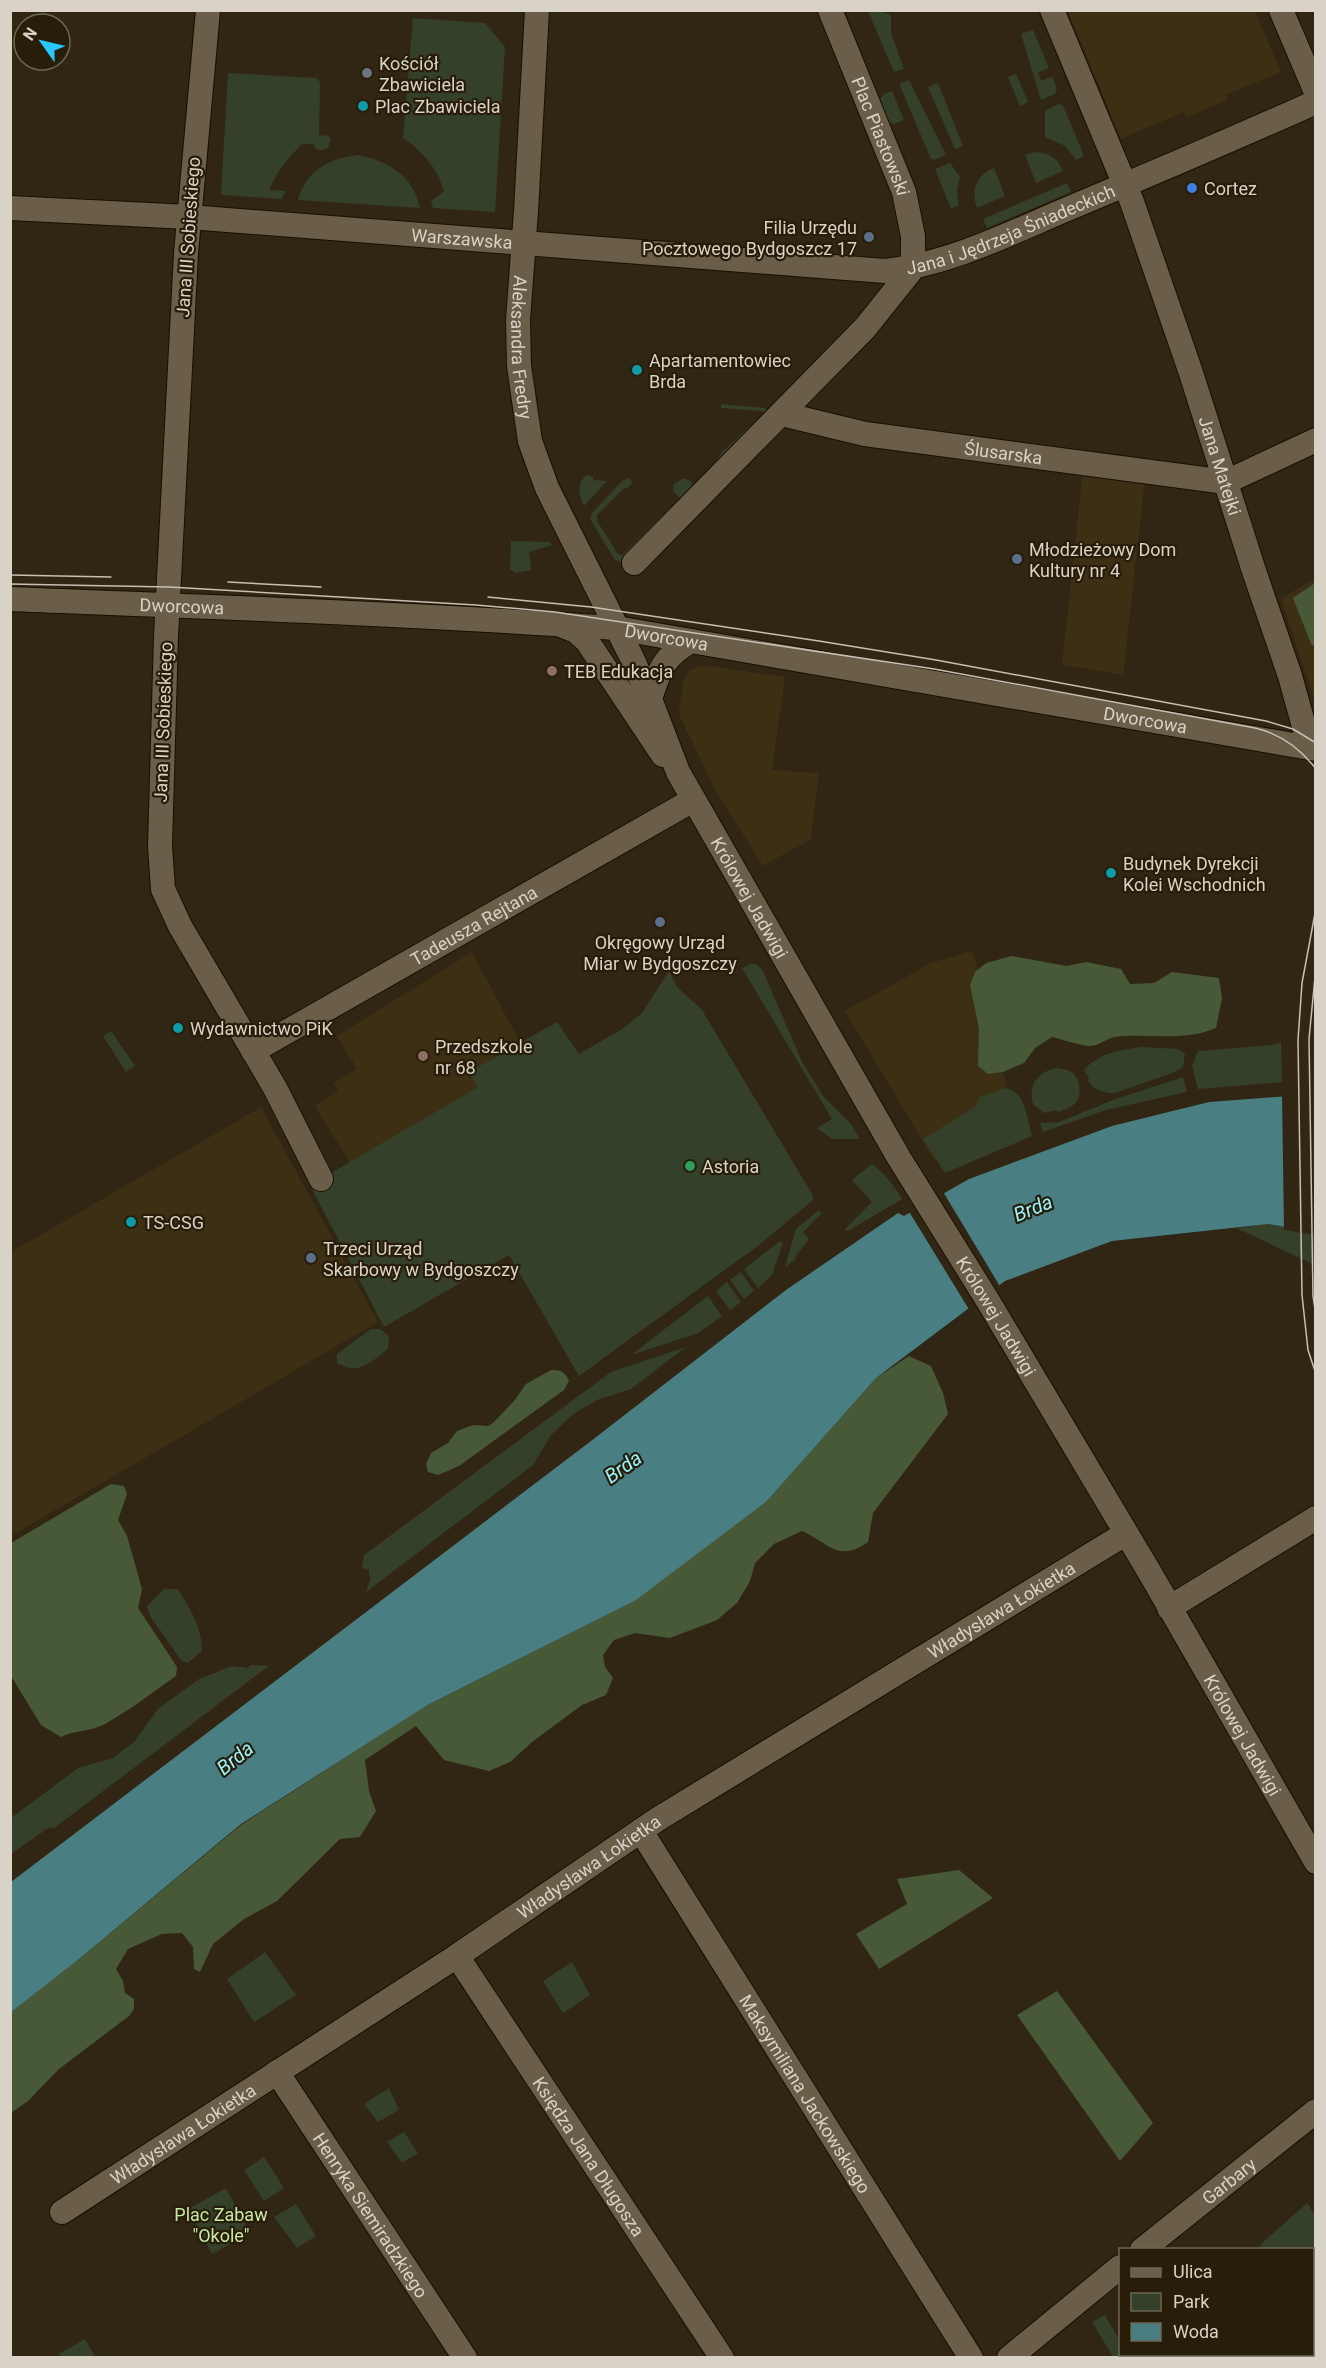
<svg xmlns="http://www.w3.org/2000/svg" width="1326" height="2368" font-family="Roboto,sans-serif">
<rect width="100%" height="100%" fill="#312613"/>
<path fill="#3d2f14" d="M 1068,11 L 1255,11 L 1281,72 L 1226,95 L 1228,100 L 1187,117 L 1184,112 L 1121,139 Z
M 1083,470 L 1145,478 L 1123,675 L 1062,665 Z
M 1315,578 L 1315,701 L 1281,599 Z
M 700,665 L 785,677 L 772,770 L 819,773 L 811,839 L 763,866 L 716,791 L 680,717 L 679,709 L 684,679 L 688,671 Z
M 972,951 L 986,994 L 1012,1113 L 934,1160 L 845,1011 L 931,963 Z
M 472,952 L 520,1042 L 470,1072 L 478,1087 L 350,1163 L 315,1106 L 338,1091 L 334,1083 L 357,1069 L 337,1036 Z
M 261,1107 L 378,1322 L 11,1536 L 11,1252 Z"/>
<path fill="#35402a" d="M 868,11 L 881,11 L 891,15 L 891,33 L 904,69 L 894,72 Z
M 413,18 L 485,23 L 505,47 L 495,212 L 433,208 L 431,201 L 444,191 C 437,168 423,151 403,138 Z
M 1033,30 L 1049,68 L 1038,73 L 1041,81 L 1052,77 L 1057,88 L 1055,94 L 1041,100 L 1021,34 Z
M 228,73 L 316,78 L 320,82 L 319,135 L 329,136 L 331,139 L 328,148 C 322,151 316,152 313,144 L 302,144 C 288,158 277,171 269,190 L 285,191 L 282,199 L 221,195 Z
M 1016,74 L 1028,102 L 1020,106 L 1008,77 Z
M 909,80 L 946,155 L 934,160 L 931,159 L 900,86 L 901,83 Z
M 938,83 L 963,146 L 955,149 L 928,87 Z
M 892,91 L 904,120 L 894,124 L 889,122 L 880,100 L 883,95 Z
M 1058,104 L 1063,105 L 1084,156 L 1076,160 L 1065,146 L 1045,137 L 1045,111 Z
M 1036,152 C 1049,153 1058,158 1063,171 L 1036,183 L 1025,155 Z
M 359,155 C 389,162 413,175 420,208 L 298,200 C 306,170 330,158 359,155 Z
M 950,163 L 960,177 L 957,191 L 959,205 L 951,209 L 935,169 Z
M 994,168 L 1005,196 L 977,208 C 971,190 976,175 994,168 Z
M 1067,183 L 1071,192 L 987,228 L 983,219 Z
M 721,404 L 765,408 L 769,412 L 718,459 L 720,454 L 765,412 L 763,411 L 721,408 Z
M 586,475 L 593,477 L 593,480 L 607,481 L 584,506 C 579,495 576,485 586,475 Z
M 630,478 L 632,483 L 628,488 L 624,488 L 597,515 L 597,521 L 618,554 L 622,555 L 680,498 L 673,491 L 674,484 L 684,478 L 691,481 L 693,492 L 621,562 L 615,560 L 590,519 L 592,513 L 622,481 Z
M 511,541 L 549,542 L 552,545 L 529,552 L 531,570 L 515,573 L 510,569 Z
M 751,964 L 756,964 L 763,971 L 802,1062 L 823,1096 L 851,1124 L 860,1139 L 832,1139 L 817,1128 L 832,1119 L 742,968 Z
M 669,971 L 677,987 L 702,1010 L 812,1194 L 813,1200 L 759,1245 L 579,1376 L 509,1255 L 384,1327 L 312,1189 L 321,1179 L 478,1087 L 469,1072 L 557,1022 L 579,1054 L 624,1028 L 642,1013 Z
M 111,1031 L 135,1066 L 126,1072 L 103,1036 Z
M 1281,1042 L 1282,1082 L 1198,1089 L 1192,1066 L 1198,1051 L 1272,1045 Z
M 1142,1047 L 1178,1049 L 1185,1054 L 1183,1067 L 1172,1073 L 1115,1093 L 1107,1093 L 1094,1088 L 1088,1081 L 1089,1078 L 1084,1070 C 1099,1053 1120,1050 1142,1047 Z
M 1057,1068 C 1061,1069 1067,1069 1071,1072 C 1080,1077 1083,1095 1075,1103 C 1071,1108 1063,1110 1058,1112 L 1056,1110 L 1044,1113 L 1033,1104 C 1028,1084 1037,1072 1057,1068 Z
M 1183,1077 L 1187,1092 L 1106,1110 L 1043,1132 L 1040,1123 L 1059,1122 L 1113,1100 Z
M 1005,1088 C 1025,1090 1027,1119 1032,1136 L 945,1173 L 923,1139 L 975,1107 L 980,1097 Z
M 872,1164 C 884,1173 894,1185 902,1199 L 848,1231 L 845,1229 L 872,1202 L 852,1180 Z
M 819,1210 L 821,1214 L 803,1232 L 809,1239 L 795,1257 L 796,1259 L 785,1267 L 796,1229 Z
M 1268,1224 L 1315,1232 L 1315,1265 L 1236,1228 Z
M 780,1241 L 783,1243 L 772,1275 L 758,1288 L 744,1269 Z
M 741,1272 L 754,1291 L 744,1299 L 730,1280 Z
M 727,1282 L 741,1302 L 730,1310 L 716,1291 Z
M 708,1296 L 722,1316 L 698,1333 L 631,1355 Z
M 371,1329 L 380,1329 L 389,1336 L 388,1349 C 370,1362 360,1376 337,1363 L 337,1354 Z
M 686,1347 L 631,1389 L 597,1400 L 573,1414 L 551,1435 L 533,1465 L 366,1592 L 371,1577 L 369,1577 L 369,1570 L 362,1568 L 364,1555 L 611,1372 Z
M 164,1589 L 178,1589 C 190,1608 202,1628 202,1651 L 188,1663 L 181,1660 L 150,1616 L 147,1606 Z
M 250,1665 L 269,1666 L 54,1828 L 48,1828 L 11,1854 L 11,1818 L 78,1768 L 113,1758 L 134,1742 L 158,1709 L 199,1679 L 232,1666 L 248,1668 Z
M 265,1952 L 296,1995 L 254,2022 L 227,1979 Z
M 572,1962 L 590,1995 L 563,2013 L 543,1981 Z
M 389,2088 L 399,2110 L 378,2122 L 364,2104 Z
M 404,2132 L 418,2153 L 402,2163 L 387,2142 Z
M 264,2157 L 284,2188 L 264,2201 L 244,2170 Z
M 226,2188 L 250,2233 L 212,2254 L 188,2209 Z
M 1307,2203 L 1315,2215 L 1316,2277 L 1313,2279 L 1312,2250 L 1261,2249 L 1259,2246 Z
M 296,2204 L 316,2236 L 297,2248 L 274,2217 Z
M 1105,2315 L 1120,2341 L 1120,2354 L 1129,2355 L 1131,2357 L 1113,2357 L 1092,2322 Z
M 85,2339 L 95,2357 L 61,2357 L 59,2354 Z"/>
<path fill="#485937" d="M 1315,583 L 1315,643 L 1312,646 L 1293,598 Z
M 1012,956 L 1067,966 L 1086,962 L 1121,969 L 1130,984 L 1154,983 L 1172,972 L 1219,978 L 1222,998 L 1216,1028 C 1184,1042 1148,1033 1114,1037 C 1106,1039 1097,1047 1088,1046 C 1076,1044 1064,1040 1052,1037 L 1035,1048 L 1024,1063 L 1003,1072 L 988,1074 L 978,1066 L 979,1028 L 970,985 L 975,972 L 986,963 Z
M 909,1356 L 931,1366 L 943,1393 L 948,1414 L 873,1513 L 868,1542 C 838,1563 829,1543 802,1531 L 774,1544 L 755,1563 L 750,1581 L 737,1603 L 717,1620 L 670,1638 L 635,1633 L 614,1640 L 603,1655 L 605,1667 L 613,1678 L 606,1695 L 582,1705 L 532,1742 L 510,1762 L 489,1771 L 444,1760 L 416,1726 L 365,1760 L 369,1791 L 376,1811 L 360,1837 L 340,1839 L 277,1901 L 244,1919 L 213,1944 L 200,1972 L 194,1969 L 193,1947 L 182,1933 L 162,1934 L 128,1949 L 116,1969 L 123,1981 L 125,1993 L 134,1999 L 134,2009 L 129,2016 L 59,2069 L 28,2101 L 11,2113 L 11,2011 L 79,1959 L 241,1825 L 428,1704 L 767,1501 L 876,1378 Z
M 551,1370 C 560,1370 565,1371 569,1381 L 564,1390 L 459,1466 L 438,1475 L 428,1472 L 426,1464 L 431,1453 L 448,1443 L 457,1431 L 473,1425 L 488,1426 L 493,1423 L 514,1401 L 526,1384 Z
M 111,1484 L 124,1486 L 127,1494 L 118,1520 L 127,1536 L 142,1589 L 138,1608 L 177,1667 L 176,1676 C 153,1692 130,1710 105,1724 C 90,1732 74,1730 61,1737 L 41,1725 L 11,1676 L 11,1543 Z
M 959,1870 L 993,1898 L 879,1969 L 856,1934 L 907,1904 L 897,1879 Z
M 1057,1991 L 1153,2123 L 1120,2161 L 1017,2015 Z"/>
<path fill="#497f83" d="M 1315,1094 L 1315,1232 L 1268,1224 L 1112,1241 L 1005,1281 L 876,1378 L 767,1501 L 636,1600 L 429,1704 L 241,1824 L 79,1959 L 11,2012 L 11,1882 L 591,1441 L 786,1290 L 898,1213 L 904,1216 L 969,1179 L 1112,1126 L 1209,1102 Z"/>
<path fill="#312613" d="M 1316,1091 L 1316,1235 L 1284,1230 L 1282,1093 Z
M 942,1190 L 1001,1288 L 970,1311 L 908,1210 Z"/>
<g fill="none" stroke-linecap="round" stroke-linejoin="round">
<g stroke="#190f00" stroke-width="26">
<g id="minor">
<path d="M 208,10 L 186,253 L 166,636 L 160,846 L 163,889 L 180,926 L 275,1088 L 321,1179"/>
<path id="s1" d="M 537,10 L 526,211 L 518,320 L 519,366 L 530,441 L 547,488 L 633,660 L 650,699 L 678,772 L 899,1158 L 988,1301 L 1150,1573 L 1316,1862"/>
<path id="s2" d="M 830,10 L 904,192 L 913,236 L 913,268"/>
<path id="s3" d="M 1052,10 L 1132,202 L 1191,373 L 1254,571 L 1290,676 L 1310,748"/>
<path d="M 1281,10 L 1316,92"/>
<path id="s4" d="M 10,208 L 189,217 L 885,271 C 949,264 1006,235 1065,210 C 1149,175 1233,139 1316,102"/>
<path id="s5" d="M 782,414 L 865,434 L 1226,482 L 1316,440"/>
<path d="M 634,563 L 865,328 L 913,268"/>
<path id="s6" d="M 10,599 C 212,607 414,614 616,628 L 1316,749"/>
<path d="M 563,626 L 576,631 L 587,641 L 663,755"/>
<path d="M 650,699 C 659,670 664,656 691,641"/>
<path id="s7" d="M 253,1051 L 693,800"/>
<path d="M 1169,1608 L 1316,1518"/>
<path id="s8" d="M 641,1831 L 971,2358"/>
<path id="s9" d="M 457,1956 L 722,2358"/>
<path id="s10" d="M 277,2072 L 465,2358"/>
<path id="s11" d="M 62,2212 L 457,1956 L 658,1819 L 1125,1534"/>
<path id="s12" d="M 1142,2250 L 1316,2111"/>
<path d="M 1009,2358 L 1120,2267"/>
</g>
</g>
<use href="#minor" stroke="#6a5e49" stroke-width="24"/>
<path stroke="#c7bfb2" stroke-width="1.5" d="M 10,575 L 111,577
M 228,582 L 321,587
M 10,584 L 169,587 L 476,605 L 555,612 L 934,669 L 1255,728 C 1281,734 1300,748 1316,769
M 488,597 L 591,607 L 819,641 L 936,660 L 1266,721 L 1293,729 L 1316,743
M 1316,908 L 1302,983 L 1298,1040 L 1302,1295 L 1308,1350 L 1316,1374
M 1316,967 L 1309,1039 L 1313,1296 L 1316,1316"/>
</g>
<circle fill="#6b7280" stroke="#271d09" stroke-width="2" cx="367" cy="73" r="6"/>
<g fill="#0f9aa8" stroke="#271d09" stroke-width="2">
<circle cx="363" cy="106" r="6"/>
<circle cx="637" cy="370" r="6"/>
<circle cx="1111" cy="873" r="6"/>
<circle cx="178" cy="1028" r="6"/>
<circle cx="131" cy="1222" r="6"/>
</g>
<circle fill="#3f7fe0" stroke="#271d09" stroke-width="2" cx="1192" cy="188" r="6"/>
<g fill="#5c6f8a" stroke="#271d09" stroke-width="2">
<circle cx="869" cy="237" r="6"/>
<circle cx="1017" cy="559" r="6"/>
<circle cx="660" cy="922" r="6"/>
<circle cx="311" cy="1258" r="6"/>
</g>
<g fill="#8d6e63" stroke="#271d09" stroke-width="2">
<circle cx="552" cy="671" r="6"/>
<circle cx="423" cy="1056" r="6"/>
</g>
<circle fill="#2e9e5b" stroke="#271d09" stroke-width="2" cx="690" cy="1166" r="6"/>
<g text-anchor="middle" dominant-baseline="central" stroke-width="4.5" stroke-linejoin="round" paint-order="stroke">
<g font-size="18" fill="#d9d2c6" stroke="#271d09" text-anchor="start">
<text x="379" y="63">Kościół<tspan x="379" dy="21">Zbawiciela</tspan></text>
<text x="375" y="106">Plac Zbawiciela</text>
<text x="1204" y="188">Cortez</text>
<text x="857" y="227" text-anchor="end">Filia Urzędu<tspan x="857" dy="21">Pocztowego Bydgoszcz 17</tspan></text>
<text x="649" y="360">Apartamentowiec<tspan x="649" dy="21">Brda</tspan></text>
<text x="1029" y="549">Młodzieżowy Dom<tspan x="1029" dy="21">Kultury nr 4</tspan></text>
<text x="564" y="671">TEB Edukacja</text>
<text x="1123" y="863">Budynek Dyrekcji<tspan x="1123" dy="21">Kolei Wschodnich</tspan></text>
<text x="660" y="942" text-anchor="middle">Okręgowy Urząd<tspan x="660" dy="21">Miar w Bydgoszczy</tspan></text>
<text x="190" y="1028">Wydawnictwo PiK</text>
<text x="435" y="1046">Przedszkole<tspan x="435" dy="21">nr 68</tspan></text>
<text x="702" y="1166">Astoria</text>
<text x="143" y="1222">TS-CSG</text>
<text x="323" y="1248">Trzeci Urząd<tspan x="323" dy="21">Skarbowy w Bydgoszczy</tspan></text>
</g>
<g font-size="18" fill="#d9d2c6" stroke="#271d09">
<text stroke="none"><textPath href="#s2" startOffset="136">Plac Piastowski</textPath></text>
<text stroke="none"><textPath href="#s4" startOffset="1010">Jana i Jędrzeja Śniadeckich</textPath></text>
<text transform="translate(188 237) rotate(-86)">Jana III Sobieskiego</text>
<text stroke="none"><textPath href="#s4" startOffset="453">Warszawska</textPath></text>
<text stroke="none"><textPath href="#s1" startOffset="338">Aleksandra Fredry</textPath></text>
<text stroke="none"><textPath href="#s5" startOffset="225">Ślusarska</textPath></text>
<text stroke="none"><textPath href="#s3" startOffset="486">Jana Matejki</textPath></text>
<text stroke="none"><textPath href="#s6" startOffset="172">Dworcowa</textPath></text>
<text stroke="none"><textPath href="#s6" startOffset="658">Dworcowa</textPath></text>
<text stroke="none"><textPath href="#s6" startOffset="1144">Dworcowa</textPath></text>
<text transform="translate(163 722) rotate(-88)">Jana III Sobieskiego</text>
<text stroke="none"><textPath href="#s1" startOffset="940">Królowej Jadwigi</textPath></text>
<text stroke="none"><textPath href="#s7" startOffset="254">Tadeusza Rejtana</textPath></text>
<text stroke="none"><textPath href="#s1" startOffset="1426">Królowej Jadwigi</textPath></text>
<text stroke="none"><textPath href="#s11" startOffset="1116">Władysława Łokietka</textPath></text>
<text stroke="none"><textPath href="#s1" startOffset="1912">Królowej Jadwigi</textPath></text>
<text stroke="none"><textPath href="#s11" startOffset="630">Władysława Łokietka</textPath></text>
<text stroke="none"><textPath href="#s8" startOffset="310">Maksymiliana Jackowskiego</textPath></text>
<text stroke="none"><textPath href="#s11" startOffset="144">Władysława Łokietka</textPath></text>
<text stroke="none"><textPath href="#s9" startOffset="240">Księdza Jana Długosza</textPath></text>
<text stroke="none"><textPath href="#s12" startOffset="111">Garbary</textPath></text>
<text stroke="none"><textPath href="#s10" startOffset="171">Henryka Siemiradzkiego</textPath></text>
</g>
<g font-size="18" fill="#c8e8aa" stroke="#271d09">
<text x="221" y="2214">Plac Zabaw<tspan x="221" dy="21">"Okole"</tspan></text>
</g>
<g font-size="20" font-style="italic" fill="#97f2fb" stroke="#271d09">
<text transform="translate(1033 1208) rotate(-22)">Brda</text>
<text transform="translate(623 1467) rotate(-35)">Brda</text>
<text transform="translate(235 1758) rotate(-39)">Brda</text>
</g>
</g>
<rect width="1326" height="2368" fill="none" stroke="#d9d2c6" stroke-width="24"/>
<rect x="1119" y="2248" width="195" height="108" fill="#271d09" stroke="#6e6555" stroke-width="1.5"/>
<rect x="1131" y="2268" width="30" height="9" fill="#6a5e49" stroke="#6e6555" stroke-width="1.5"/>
<text x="1173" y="2278" font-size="18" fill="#d9d2c6">Ulica</text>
<rect x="1131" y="2293" width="30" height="18" fill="#35402a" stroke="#6e6555" stroke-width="1.5"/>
<text x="1173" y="2308" font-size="18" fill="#d9d2c6">Park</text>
<rect x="1131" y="2323" width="30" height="18" fill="#497f83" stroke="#6e6555" stroke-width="1.5"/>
<text x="1173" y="2338" font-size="18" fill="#d9d2c6">Woda</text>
<g transform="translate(42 42) rotate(304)"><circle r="28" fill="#271d09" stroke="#6e6555" stroke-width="1.5"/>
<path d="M0-4.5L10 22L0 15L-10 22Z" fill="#28c8ff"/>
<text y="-9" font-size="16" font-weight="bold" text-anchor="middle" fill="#d9d2c6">N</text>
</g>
</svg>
